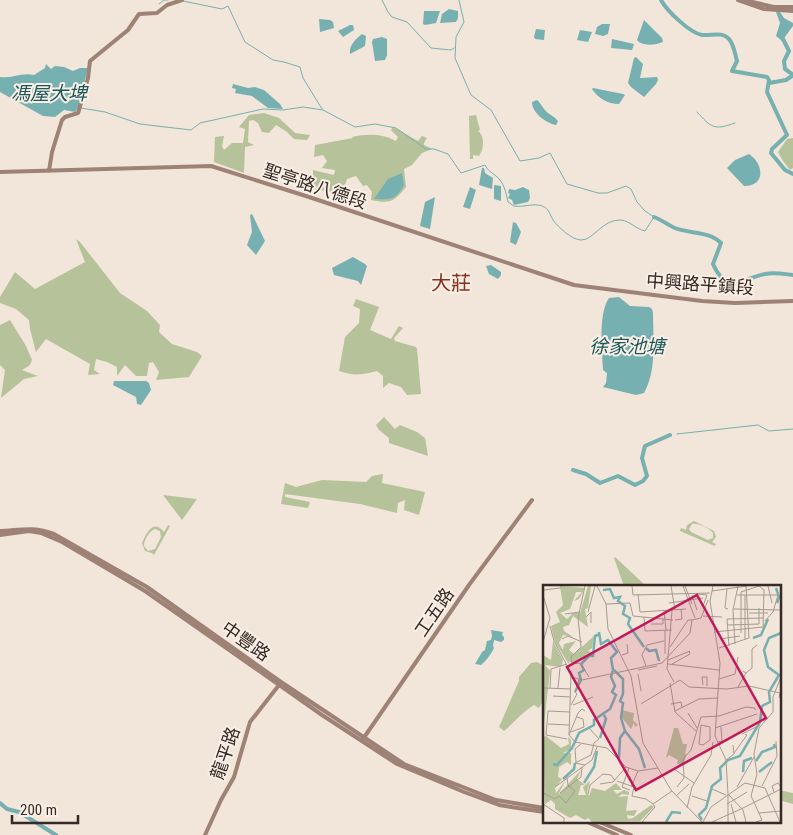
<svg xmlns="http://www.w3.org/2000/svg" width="793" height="835" font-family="'Roboto Condensed','Noto Sans TC',sans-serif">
<rect width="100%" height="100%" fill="#f2e5d9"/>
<path fill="#b6c299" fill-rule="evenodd" d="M 264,113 L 279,118 L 295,133 L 310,135 L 307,140 L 294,139 L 287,132 L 276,125 L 269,133 L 262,132 L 258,123 L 253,120 L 249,121 L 248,142 L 254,145 L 245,147 L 244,173 L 214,162 L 215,137 L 224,136 L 222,146 L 224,150 L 232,143 L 243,143 L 245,129 L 239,127 L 249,115 Z
M 476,115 L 480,130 L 478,131 C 485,136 484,149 479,156 L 473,155 L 473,159 L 470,159 L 469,116 Z
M 393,127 L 418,141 L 422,136 L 427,138 L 424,143 L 424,145 L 432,149 L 422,153 L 412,165 L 404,169 L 406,187 C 394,202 390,204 371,200 L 372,192 L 367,185 L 363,186 L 356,176 L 347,179 L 344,188 L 330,192 L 313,189 L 313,170 L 334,175 L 335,170 L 322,168 L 327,161 L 323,155 L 314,157 L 315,145 L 353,138 L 352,137 C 367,134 381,133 396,141 L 398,137 L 391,130 Z
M 793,138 L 793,168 L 790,170 L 783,161 L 778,152 L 787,139 Z
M 76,239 L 80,242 L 120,293 L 147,311 L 160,325 L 159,332 L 172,344 L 197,352 L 202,356 L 189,377 L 156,380 L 159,372 L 153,362 L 149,363 L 147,376 L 136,376 L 125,365 L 117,376 L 117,367 L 107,362 L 96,359 L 94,370 L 100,374 L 88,375 L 90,364 L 46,339 L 36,352 L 30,329 L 29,320 L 16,309 L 0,303 L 0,297 L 15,272 L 35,289 L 85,262 Z
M 356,299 L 379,307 L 370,330 L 391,339 L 399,326 L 403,328 L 394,338 L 395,341 L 416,347 L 417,349 L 421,394 L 407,395 L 401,387 L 389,383 L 383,388 L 383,376 L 377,371 C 361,375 354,376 339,371 L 345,337 L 359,323 L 360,309 L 353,306 Z
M 10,320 L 26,346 L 32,360 L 30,365 L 22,370 L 38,376 L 24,379 L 1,398 L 5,370 L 0,365 L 0,325 Z
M 384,417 L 395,429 L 400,425 L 417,432 L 425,438 L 428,456 L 389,443 L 389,438 L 379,430 L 376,425 Z
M 383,474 L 382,483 L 425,492 L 419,515 L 404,510 L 405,500 L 398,503 L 397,513 L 360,504 L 285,494 L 285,497 L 310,502 L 308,508 L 281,504 L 285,483 L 296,487 L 322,480 L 366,482 L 372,476 Z
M 163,495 L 196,499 L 197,499 L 182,520 Z
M 694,521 L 714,531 L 716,537 L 712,542 L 716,544 L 715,546 L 680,531 L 681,528 L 686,530 L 687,525 ZM 692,524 C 698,523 709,528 713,533 L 713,538 L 708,540 L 691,532 L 689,529 Z
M 168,525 L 170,526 L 154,555 L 152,553 L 145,551 L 142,543 C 146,534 153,518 164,532 ZM 155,529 L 160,531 L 161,537 L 155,549 L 148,551 L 144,546 C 144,540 149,531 155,529 Z
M 615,557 L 646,586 L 624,586 L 614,558 Z
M 537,662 L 544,666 L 544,699 L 539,708 L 534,705 C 522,712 515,722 504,731 L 499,727 L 519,681 L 519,677 L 531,663 Z
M 779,790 L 793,793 L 793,804 L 779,800 Z"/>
<path fill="#77b0b0" d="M 449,9 L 458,11 L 458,18 L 456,22 L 440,23 L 442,14 Z
M 424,11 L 440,11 L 436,23 L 425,25 L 423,24 Z
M 776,12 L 780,12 L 784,18 L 793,23 L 793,26 L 782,41 L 776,36 L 780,23 Z
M 319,19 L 330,20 L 333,22 L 334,28 L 320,32 Z
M 644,20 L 662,38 L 663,42 C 656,45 645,46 639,42 L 637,40 Z
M 602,24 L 610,24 L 608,34 L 603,36 L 595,34 L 597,27 Z
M 350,25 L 353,25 L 354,30 L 343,37 L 338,31 Z
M 536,29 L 545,30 L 544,40 L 535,39 L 534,37 Z
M 580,30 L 592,32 L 588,42 L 577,40 Z
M 362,34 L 366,36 L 365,46 L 350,54 C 349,45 355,40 362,34 Z
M 382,37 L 387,39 L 387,55 L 385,60 L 375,61 L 372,42 L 373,39 Z
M 612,39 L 634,44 L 632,50 L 611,48 Z
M 636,57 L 643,64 L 640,78 L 657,77 L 658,80 L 656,84 L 644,97 L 631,87 L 628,83 L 634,58 Z
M 46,64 L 51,69 L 55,66 L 64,67 L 73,71 L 80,68 L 88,68 L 78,108 L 75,112 L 64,110 L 55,117 L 43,116 L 0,92 L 0,77 C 11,79 22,72 34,75 L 45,68 Z
M 233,84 L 248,88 L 255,87 L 264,90 L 280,104 L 283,109 L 268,108 L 252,96 L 235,93 L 236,89 L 232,88 Z
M 593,88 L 623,94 L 625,95 L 619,104 C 608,104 598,98 592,89 Z
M 537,100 C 541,103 543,109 548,113 C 552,116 555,117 558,121 L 556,125 C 546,123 532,113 532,102 Z
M 749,154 C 764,164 766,186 744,186 L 727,168 L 735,160 Z
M 482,168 L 484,168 L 485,173 L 493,178 L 492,189 L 479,185 Z
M 402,173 L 404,185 C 396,200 390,200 374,199 L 388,179 Z
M 494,185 L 501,186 L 501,201 L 494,199 Z
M 470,187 L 476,190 L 470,209 L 463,207 Z
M 523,187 L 529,190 L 530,198 L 528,202 L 514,205 L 512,200 L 508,198 L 510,194 L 508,193 L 509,189 L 515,190 Z
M 435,197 L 430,229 L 420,226 L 425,202 Z
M 252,214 L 265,241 L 256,255 L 247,245 L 252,232 L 250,215 Z
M 513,222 L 516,223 L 521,232 L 516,245 L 510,242 Z
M 353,257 L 365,264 L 367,266 L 361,285 L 358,281 L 334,275 L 332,268 Z
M 491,265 L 501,272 L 501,275 L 498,279 L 489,274 L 486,266 Z
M 619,297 L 630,306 L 649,307 L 652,309 L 653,313 C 653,339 657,370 644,393 L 636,395 L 603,387 L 606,383 L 607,373 L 603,370 C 602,350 598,314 609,298 Z
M 114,381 L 146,381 L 149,383 L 151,390 L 141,405 L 137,404 L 136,397 L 113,385 Z
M 491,630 L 503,632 L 502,635 L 504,637 L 504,640 L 501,642 L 494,640 L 493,646 L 494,648 C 491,654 486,661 481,665 L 475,664 L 482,652 L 485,650 L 487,641 L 491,640 L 492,636 Z"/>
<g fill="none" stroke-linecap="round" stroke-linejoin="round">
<path stroke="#77b0b0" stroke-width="1" d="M 382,0 L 388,12 L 392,17 L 407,22 L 431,48 L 451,50 L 454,48
M 183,1 L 222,9 L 228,6 L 245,42 L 273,60 L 284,62 L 300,67 L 303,78 L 322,109
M 159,4 L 164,0 L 168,0
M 81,108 L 105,112 L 140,124 L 191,130 L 200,123 L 263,109 L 283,110 L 303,107 L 323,110 L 355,127 L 375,124 L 396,128 L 426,149 L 434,149 L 448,154 L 461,173 L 485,165 C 488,171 491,172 496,176 C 504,182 506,193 508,202 C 510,203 512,205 514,206 C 525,208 539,200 548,210 C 550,213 551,217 553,220 C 558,227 572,240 581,240 C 593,241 602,219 621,220 C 630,221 636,229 645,231 L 654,217 L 645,211 L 637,202 L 631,189 L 626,186 L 607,193 L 598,193 L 567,184 L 550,153 L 539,158 L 520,161 L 491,110 L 471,95 L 455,58 L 456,37 L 464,22 L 459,0
M 697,112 C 711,127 713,131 735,123
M 677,434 L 758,425 L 769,431 L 793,429"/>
<path stroke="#77b0b0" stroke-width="4" d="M 661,0 C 667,11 690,33 702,35 C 712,36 722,31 729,39 C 734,45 735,54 737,61 L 732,71 L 767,77 L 769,80 L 767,92 L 787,135 L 772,149 L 771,153 L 785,170 L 793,174
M 769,83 L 786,80 L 792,76 L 792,74 L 785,69 L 784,61 L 789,51 L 783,39
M 654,217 C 662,220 668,225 675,228 C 690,234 709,231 721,243 L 713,264 C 727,296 743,278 765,274 C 774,272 784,274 793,275
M 573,470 L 586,474 L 600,483 L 618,476 L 635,485 L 643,481 L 647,476 L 642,458 L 645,446 L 670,435
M 0,803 L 7,809 L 19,812 L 56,835"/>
<path stroke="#9e8276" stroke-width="4" d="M 738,0 L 764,9 L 793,11
M 744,0 L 774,7 L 793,7
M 49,171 L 52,152 L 62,120 L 65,117 L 78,113 L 79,110 L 88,78 L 90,61 L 128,30 L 139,14 L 157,13 L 167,5 L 182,0
M 0,172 L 211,166 L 309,197 L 574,285 L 702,301 L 735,303 L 793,301
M 0,531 C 22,530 32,526 54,534 L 147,587 L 281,682 L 404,764 L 496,800 L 544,808
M 0,535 L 29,531 L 41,533 L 62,542 L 145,591 L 322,715 L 397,764 L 464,792 L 499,805 L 544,812
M 363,739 L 469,585 L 532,500
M 585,821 L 617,835
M 597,821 L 631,835
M 205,835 L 221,800 L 234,777 L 250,722 L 279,685"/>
</g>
<g text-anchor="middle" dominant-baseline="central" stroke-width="4" stroke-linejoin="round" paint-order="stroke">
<g font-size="18" fill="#362a26" stroke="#faefe6">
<text transform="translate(315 186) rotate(18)">聖亭路八德段</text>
<text transform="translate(700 284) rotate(4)">中興路平鎮段</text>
<text transform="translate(434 612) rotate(-56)">工五路</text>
<text transform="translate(246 641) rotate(35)">中豐路</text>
<text transform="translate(225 753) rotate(-71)">龍平路</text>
</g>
<g font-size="19" font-style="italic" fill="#1a5859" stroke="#faefe6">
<text x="49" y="93">馮屋大埤</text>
<text x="627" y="346">徐家池塘</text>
</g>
<g font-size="20" fill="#88301c" stroke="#faefe6">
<text x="451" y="283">大莊</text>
</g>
</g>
<g transform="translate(543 585)">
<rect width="238" height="238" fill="#f2e5d9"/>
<path d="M 17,1 L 42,3 L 36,14 L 31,16 L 39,7 L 33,7 L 27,24 L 17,28 L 24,34 L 30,28 L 37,28 L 45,1 L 48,1 L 45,23 L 42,24 L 45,42 L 30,31 L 26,40 L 20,42 L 21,46 L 30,52 L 20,50 L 16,58 L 20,65 L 21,59 L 33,56 L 26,65 L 31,69 L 51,51 L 49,63 L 45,66 L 51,68 L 49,71 L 43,69 L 42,73 L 29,78 L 26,76 L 27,81 L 12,57 L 8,41 L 17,37 L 13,27 L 20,20 ZM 10,56 L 20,75 L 18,82 L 2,80 L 7,86 L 0,147 L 0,70 L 8,75 ZM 79,125 L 91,128 L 90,135 L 95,140 L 92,142 L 91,138 L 88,144 L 79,133 ZM 131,143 L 135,143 L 140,159 L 144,159 L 142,169 L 144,169 L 140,180 L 134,179 L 135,175 L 126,170 L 123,173 ZM 3,151 L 18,163 L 26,159 L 25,152 L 28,155 L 28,164 L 20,168 L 28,168 L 28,180 L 24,177 L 16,182 L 15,192 L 19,194 L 12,203 L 13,208 L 23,195 L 15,210 L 38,185 L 34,194 L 42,200 L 38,200 L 35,210 L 43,210 L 40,202 L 47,196 L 44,207 L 46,211 L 49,203 L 62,206 L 73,198 L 79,205 L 70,205 L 74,209 L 81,205 L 86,207 L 86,210 L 79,209 L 75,212 L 85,211 L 83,226 L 94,225 L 91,231 L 84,230 L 85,234 L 90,233 L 108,220 L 111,222 L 97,236 L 49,237 L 45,233 L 42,235 L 33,230 L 27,233 L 12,224 L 12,219 L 8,215 L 2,219 L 0,152 Z" fill="#b6c299"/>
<path fill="none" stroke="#77b0b0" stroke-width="2.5" d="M 233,3 L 236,12 L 234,18M 60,5 L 67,4 L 71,13 L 77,12 L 75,16 L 82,21 L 80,29 L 87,33 L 85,39 L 101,62M 56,47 L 58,59 L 65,55 L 74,67 L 68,73 L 70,85M 210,53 L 218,50 L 225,34M 103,63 L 106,66 L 113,65 L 116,76M 71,85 L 80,94 L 80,109 L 77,116 L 80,118 L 78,133 L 82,146 L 96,164 L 102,183M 32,107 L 38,95 L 36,88 L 41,85 L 38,79 L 46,71 L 50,71 L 52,51 L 57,49M 57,153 L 63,134 L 61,130M 76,173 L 77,153 L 82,146M 213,176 L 219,167 L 232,162 L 231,159M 10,179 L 14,180 L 29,163 L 36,148 L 51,140 L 51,135 L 67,124 L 73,110 L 69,107 L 72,101 L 68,92 L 70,85M 200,187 L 201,176 L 209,173M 216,187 L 229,177M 20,194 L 31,184 L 32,178M 41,198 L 51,182 L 54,166M 159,235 L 156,230 L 163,223 L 169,201 L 178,194 L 177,183 L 185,175 L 197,171 L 217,137 L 219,121 L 227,117 L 226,107 L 236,90 L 225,82 L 221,65 L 226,53 L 238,48M 123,237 L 129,227 L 138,228"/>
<path fill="none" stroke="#a79a91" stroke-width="1" d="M 42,1 L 35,33 L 38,62 L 28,72 L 29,79 L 37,78 L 46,92M 54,1 L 63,19 L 65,44 L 88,91 L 100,158 L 128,205 L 159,237M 89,1 L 90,10 L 167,8M 128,1 L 132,25M 140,1 L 152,33M 142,1 L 149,19M 170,1 L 167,16 L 177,78 L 172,151 L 183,175 L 185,209 L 200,225 L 203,237M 225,1 L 229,18M 184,4 L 182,23 L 185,24M 0,5 L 18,3M 169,6 L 204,1M 95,9 L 97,27 L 143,24M 155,9 L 164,10 L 160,21M 0,10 L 7,33 L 0,57M 149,10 L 154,25M 194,10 L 235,10 L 230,27 L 222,36M 202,10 L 202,54M 126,18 L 160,13M 63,19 L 87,18 L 90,31 L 130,35M 191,24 L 238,25M 121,25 L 123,45M 129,25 L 124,84 L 131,97M 45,27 L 52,1M 206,28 L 225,28M 22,29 L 37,27M 160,31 L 179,32M 43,32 L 48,27 L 48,38M 101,32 L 102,46 L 129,45M 132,35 L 139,34 L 138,24M 108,39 L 120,39 L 120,34M 184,40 L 216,39 L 216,23M 7,41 L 11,56 L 28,88 L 26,150M 171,47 L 220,42 L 221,5 L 216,1M 198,48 L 198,7 L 216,1M 19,54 L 25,51 L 39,57M 177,54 L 197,51M 192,59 L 190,25 L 195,1M 186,61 L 184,34 L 221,33M 127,62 L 145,35 L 149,35M 176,63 L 206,53 L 203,1M 122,69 L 122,45M 79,70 L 85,68 L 84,59M 125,75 L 147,66M 125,79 L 176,85M 129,79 L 147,69 L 146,66M 103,81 L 99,70 L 104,60 L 121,56M 95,85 L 114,81M 203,88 L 209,83 L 209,64 L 214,60M 95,89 L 98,106M 29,92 L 39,95 L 119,78 L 147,48 L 149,35 L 158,33 L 165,15M 176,94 L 192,89 L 195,72M 127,98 L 132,127 L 153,146M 160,100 L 159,92 L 164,92 L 164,101M 195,102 L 203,88 L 200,86M 1,103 L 28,104M 7,103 L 8,84 L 24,79M 15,103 L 17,83M 10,111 L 28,112M 98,119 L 137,95 L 146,102 L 184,104 L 206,101 L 237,108 L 236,113M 128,119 L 138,117 L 139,122M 28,120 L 34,109 L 32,107 L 36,94M 30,120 L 50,112M 132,126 L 156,114 L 174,113M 145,128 L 154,143M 5,139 L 26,140M 158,140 L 167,142 L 167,155 L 160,160 L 156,159 ZM 172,143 L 214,129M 28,147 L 41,142 L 40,134 L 34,132M 199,149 L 217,140M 26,150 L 32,157 L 64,163 L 83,182 L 95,186 L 115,183M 26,150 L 35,128 L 39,124 L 42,126M 24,154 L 3,150 L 5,126 L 27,127M 174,157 L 179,156 L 178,142M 191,168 L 204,150 L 202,149M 183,175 L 191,169 L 190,160M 33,177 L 32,164 L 38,159M 42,180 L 32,178 L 48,170 L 51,158 L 56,154 L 46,143M 86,183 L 79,202 L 87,205M 131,184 L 151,198M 74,196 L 91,202 L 89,211 L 103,214 L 110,219M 57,199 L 70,197 L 83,182M 219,201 L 234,171 L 233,156M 12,202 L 49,175 L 54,162M 88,202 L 95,186M 134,202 L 141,193 L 140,174 L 148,165 L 158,132 L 176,131 L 203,122 L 212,123 L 212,125M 194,202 L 211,172M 169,204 L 183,210M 231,207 L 229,201 L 235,198 L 238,202M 0,208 L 12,214 L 16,211 L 23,218 L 32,206 L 25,200 L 24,193M 17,208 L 38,192 L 39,182M 45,209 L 47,200 L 60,189 L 68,190 L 72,196M 133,211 L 146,199M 149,211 L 164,216M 211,217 L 219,235 L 213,237M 211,217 L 208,211 L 214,189 L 211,169 L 216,143 L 230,127 L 230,112 L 238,92M 0,219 L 21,233 L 21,237M 184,219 L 204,207M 188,219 L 193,237M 144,223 L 149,202 L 168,170 L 170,157M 198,224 L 238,204M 216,228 L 238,226M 99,237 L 112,222 L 110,219 L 129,206M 160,237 L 168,222 L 202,198 L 222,203 L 237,237M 169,237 L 198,224M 185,237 L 185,209"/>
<path fill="#c2185b" fill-opacity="0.15" stroke="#c2185b" stroke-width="2.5" d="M 154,10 L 223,133 L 93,205 L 24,82 Z"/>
<rect width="238" height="238" fill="none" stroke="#362a26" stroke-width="2.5"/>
</g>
<path d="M12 815v8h66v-8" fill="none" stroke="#362a26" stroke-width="2.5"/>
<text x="20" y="815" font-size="15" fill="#362a26" stroke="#faefe6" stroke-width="4" paint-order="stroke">200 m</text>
</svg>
